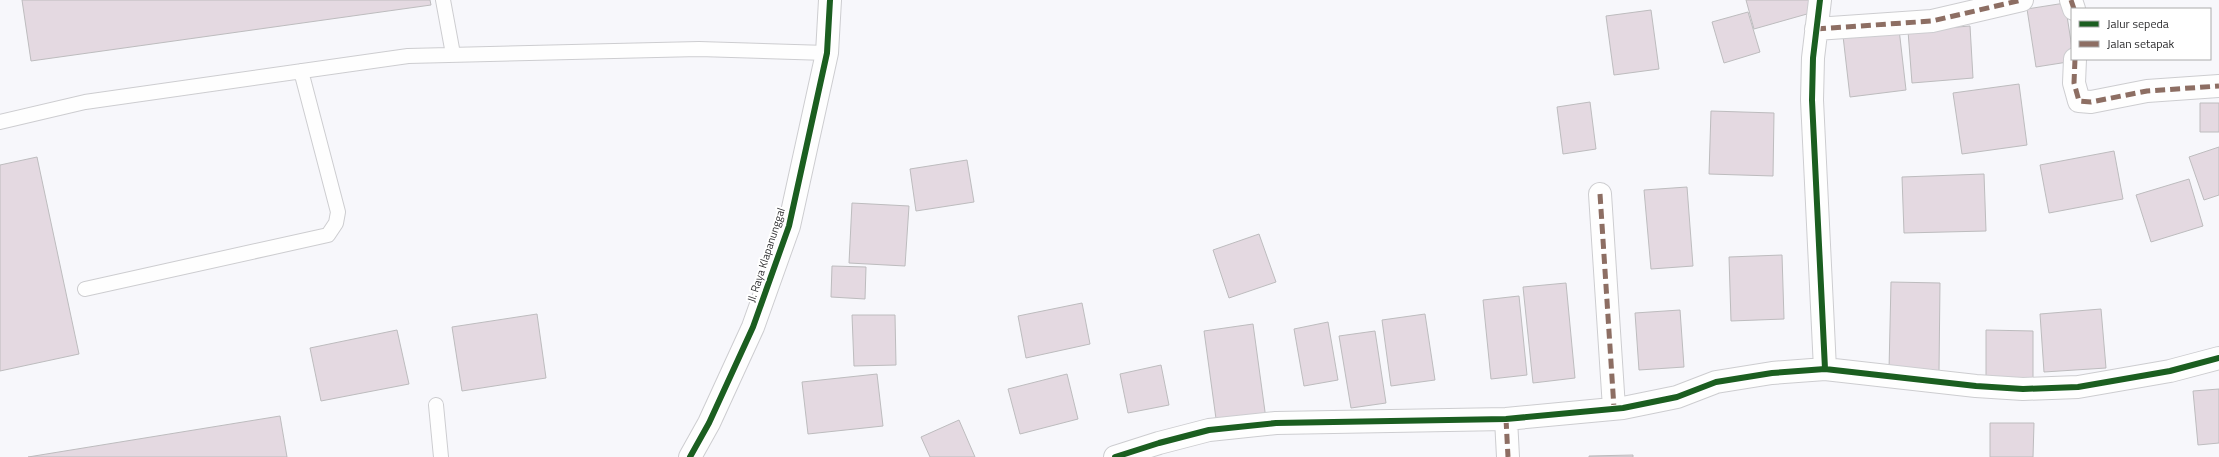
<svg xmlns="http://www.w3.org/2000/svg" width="2219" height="457" font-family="'Titillium Web',sans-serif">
<rect width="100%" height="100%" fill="#f7f7fb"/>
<path fill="#e4d9e1" stroke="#bdbcbe" d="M 22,0 L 430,0 L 431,5 L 31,61 Z
M 1746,0 L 1811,0 L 1814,12 L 1754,29 Z
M 2065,3 L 2074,61 L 2036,67 L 2027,9 Z
M 1651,10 L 1659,69 L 1614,75 L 1606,16 Z
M 1748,12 L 1760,52 L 1724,63 L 1712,22 Z
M 1970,26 L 1973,78 L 1912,83 L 1908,31 Z
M 1899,29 L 1906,90 L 1850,97 L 1843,36 Z
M 2019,84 L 2027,145 L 1962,154 L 1953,93 Z
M 1590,102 L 1596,149 L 1563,154 L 1557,107 Z
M 2200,103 L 2219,103 L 2219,132 L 2200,132 Z
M 1711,111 L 1774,113 L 1773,176 L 1709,174 Z
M 2219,147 L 2219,195 L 2204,200 L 2189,157 Z
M 2114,151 L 2123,199 L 2049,213 L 2040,165 Z
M 37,157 L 79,354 L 0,371 L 0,165 Z
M 967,160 L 974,202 L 916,211 L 910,169 Z
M 1984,174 L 1986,231 L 1904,233 L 1902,177 Z
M 2189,179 L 2203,226 L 2151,242 L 2136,195 Z
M 1687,187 L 1693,266 L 1651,269 L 1644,190 Z
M 852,203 L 909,206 L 905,266 L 849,263 Z
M 1259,234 L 1276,282 L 1229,298 L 1213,250 Z
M 1782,255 L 1784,319 L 1731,321 L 1729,257 Z
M 832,266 L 866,267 L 865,299 L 831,297 Z
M 1891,282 L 1940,283 L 1939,371 L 1889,370 Z
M 1566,283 L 1575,378 L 1533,383 L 1523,287 Z
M 1519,296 L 1527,375 L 1491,379 L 1483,300 Z
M 1082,303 L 1090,344 L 1026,358 L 1018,316 Z
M 2101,309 L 2106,368 L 2044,372 L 2040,314 Z
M 1680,310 L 1684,367 L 1639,370 L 1635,313 Z
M 537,314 L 546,378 L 462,391 L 452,327 Z
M 1425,314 L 1435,380 L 1391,386 L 1382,320 Z
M 852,315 L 895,315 L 896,365 L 854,366 Z
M 1328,322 L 1338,380 L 1304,386 L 1294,329 Z
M 1253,324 L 1266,419 L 1217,426 L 1204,331 Z
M 397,330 L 409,384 L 321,401 L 310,348 Z
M 1986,330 L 2033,331 L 2033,380 L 1986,379 Z
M 1375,331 L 1386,403 L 1351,408 L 1339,336 Z
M 1161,365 L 1169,405 L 1128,413 L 1120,374 Z
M 877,374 L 883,426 L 808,434 L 802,382 Z
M 1067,374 L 1078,419 L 1020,434 L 1008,389 Z
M 2219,389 L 2219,443 L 2198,445 L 2193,391 Z
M 280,416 L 287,457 L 28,457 Z
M 959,420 L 975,457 L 930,457 L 921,437 Z
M 1990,423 L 2034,423 L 2033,457 L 1990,457 Z
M 1633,455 L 1633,457 L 1589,457 L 1589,456 Z"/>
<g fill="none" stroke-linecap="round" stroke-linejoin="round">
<g stroke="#cdcdd0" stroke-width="16">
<path id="service" d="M 443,0 L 453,54
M 0,122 L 85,102 L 408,56 L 699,49 L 827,53
M 85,289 L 328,235 L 336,223 L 338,212 L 301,71
M 436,405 L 441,457"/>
</g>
<g stroke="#cdcdd0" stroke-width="24">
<path id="minor" d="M 1820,0 L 1813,58 L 1812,100 L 1825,369
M 2071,0 L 2074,9
M 1816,29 L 1932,21 L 2022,0
M 2075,59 L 2074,83 L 2079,101 L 2091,102 L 2147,91 L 2219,86
M 1600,194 L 1614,408
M 1506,419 L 1508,457
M 1115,457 L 1159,443 L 1209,430 L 1276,423 L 1506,419 L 1623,408 L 1677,397 L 1716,382 L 1772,373 L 1825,369 L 1976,386 L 2023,389 L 2078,387 L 2170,371 L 2219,358"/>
</g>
<g stroke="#cdcdd0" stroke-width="24">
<path id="tertiary" d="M 690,457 L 709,423 L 753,327 L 789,226 L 827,53 L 830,0"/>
</g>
<use href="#service" stroke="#fefefe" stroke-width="14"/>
<use href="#minor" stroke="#fefefe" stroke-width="22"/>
<use href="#tertiary" stroke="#fefefe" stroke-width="22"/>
<path stroke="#8d6e63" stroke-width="5" stroke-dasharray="10 5" stroke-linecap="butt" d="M 2071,0 L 2074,9
M 1816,29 L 1932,21 L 2022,0
M 2075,59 L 2074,83 L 2079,101 L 2091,102 L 2147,91 L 2219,86
M 1600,194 L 1614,408
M 1506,419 L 1508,457"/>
<g stroke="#fff" stroke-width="8">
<path id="cycleway" d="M 1820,0 L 1813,58 L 1812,100 L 1825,369
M 690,457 L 709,423 L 753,327 L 789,226 L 827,53 L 830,0
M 1115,457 L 1159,443 L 1209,430 L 1276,423 L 1506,419 L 1623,408 L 1677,397 L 1716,382 L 1772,373 L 1825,369 L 1976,386 L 2023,389 L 2078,387 L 2170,371 L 2219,358"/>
</g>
<use href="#cycleway" stroke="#1b5e20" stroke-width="6"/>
</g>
<g text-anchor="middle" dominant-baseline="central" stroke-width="4" stroke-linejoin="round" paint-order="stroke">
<g font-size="11" fill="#2e2e30" stroke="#fff">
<text transform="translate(766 255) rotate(-72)">Jl. Raya Klapanunggal</text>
</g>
</g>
<rect x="2071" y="8" width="140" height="52" fill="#ffffff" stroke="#ababac"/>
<rect x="2079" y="21" width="20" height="6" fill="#1b5e20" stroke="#ababac"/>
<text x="2107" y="28" font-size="12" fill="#2e2e30">Jalur sepeda</text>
<rect x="2079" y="41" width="20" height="6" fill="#8d6e63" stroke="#ababac"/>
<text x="2107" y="48" font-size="12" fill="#2e2e30">Jalan setapak</text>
</svg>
